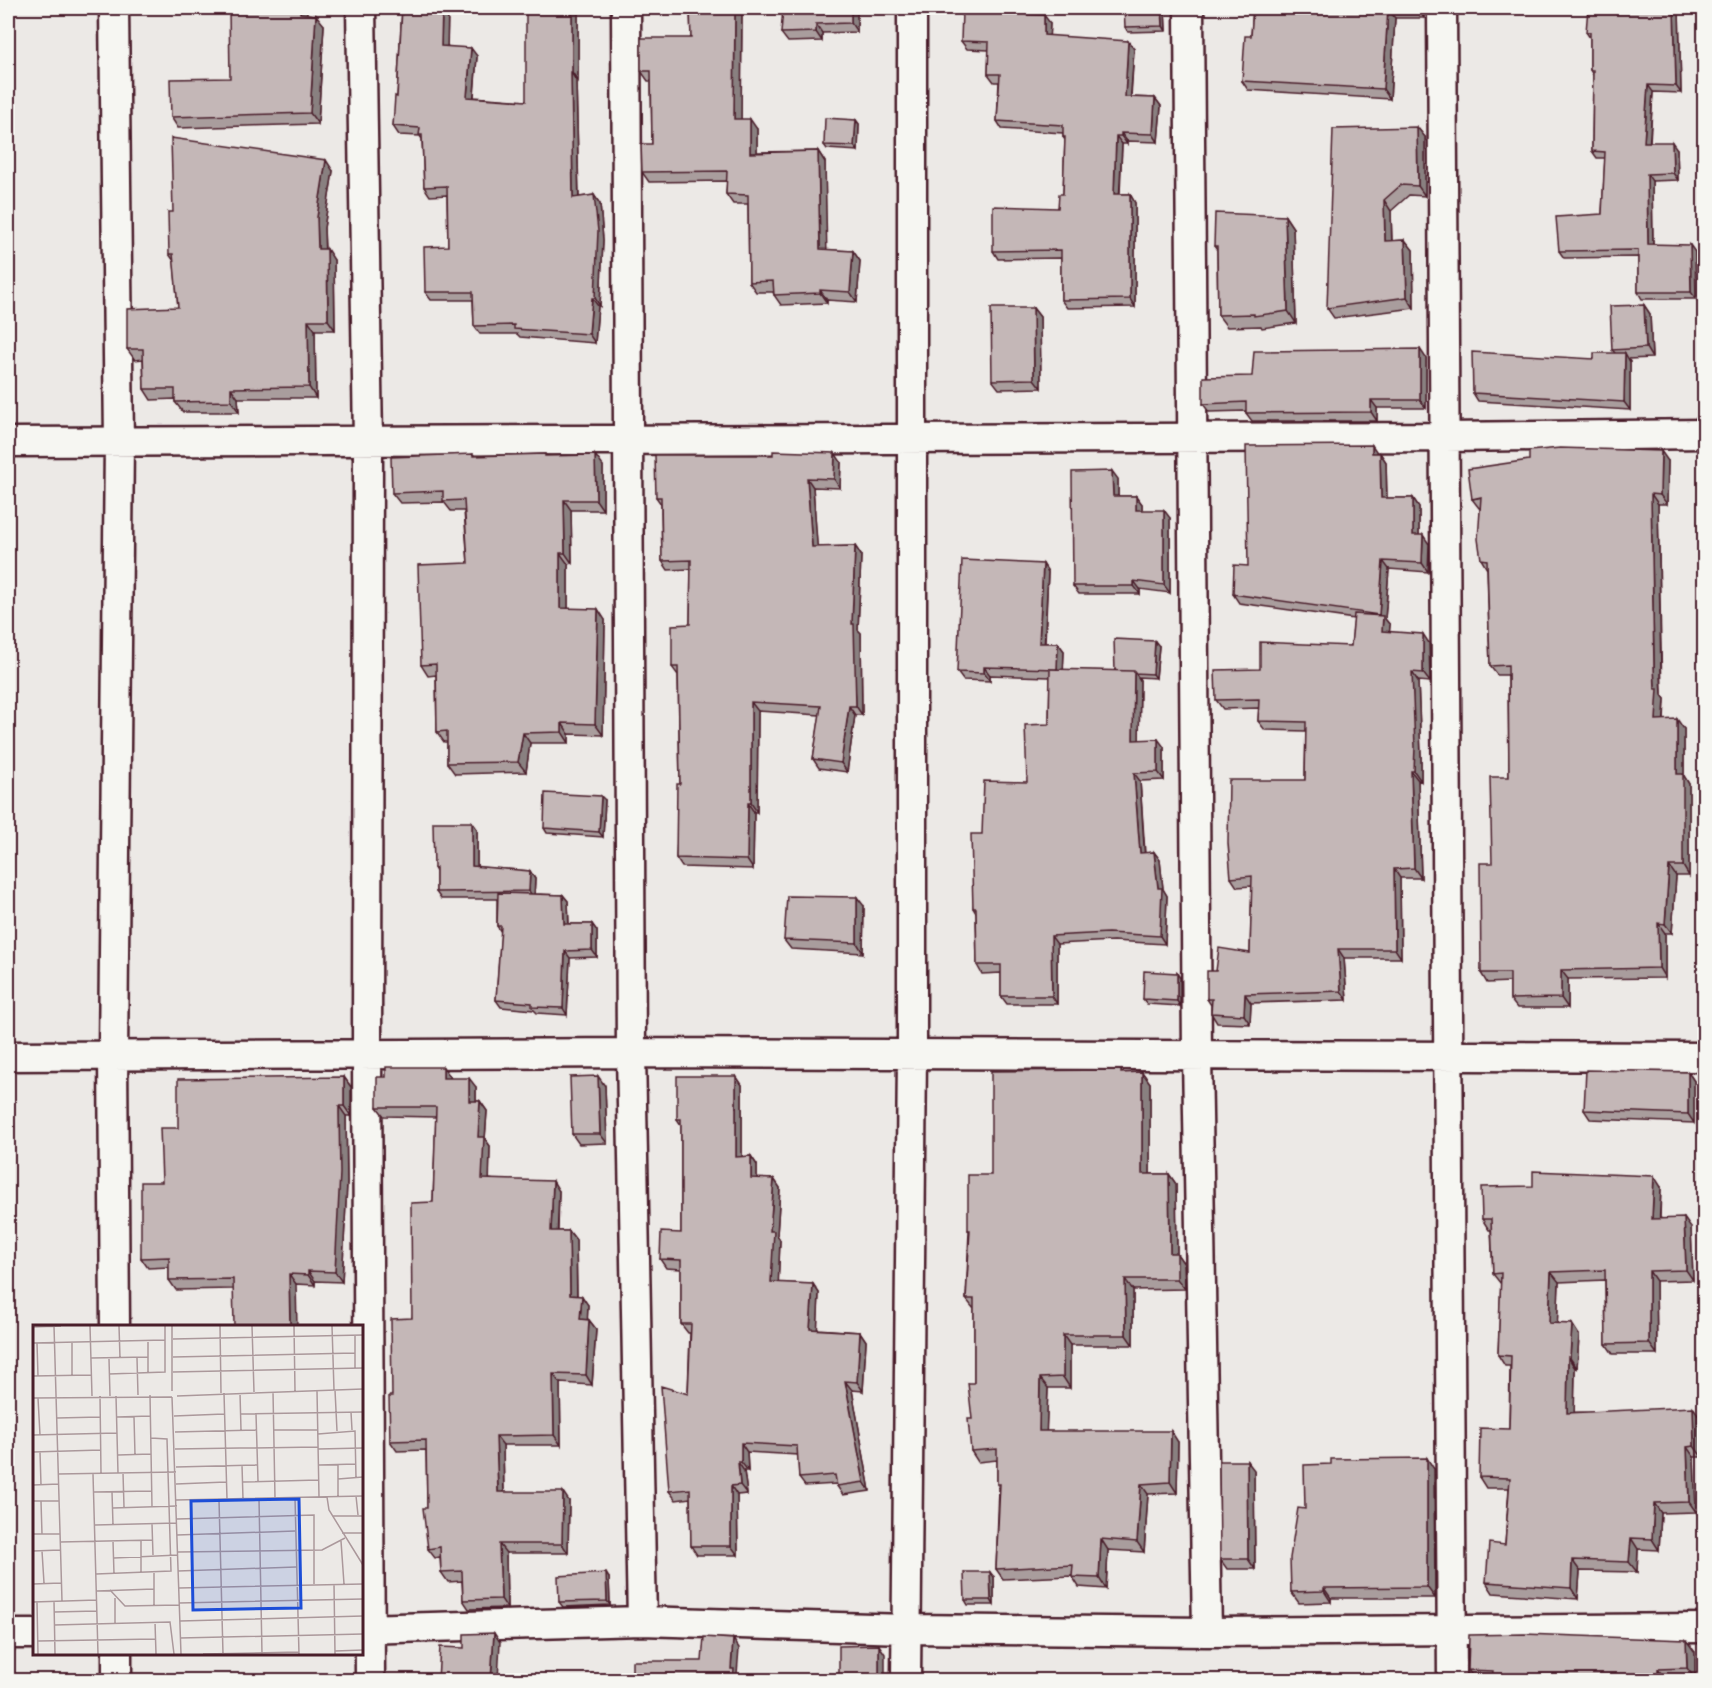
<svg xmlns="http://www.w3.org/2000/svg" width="1712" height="1688" font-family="Mali,sans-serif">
<rect width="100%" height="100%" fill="#ece9e6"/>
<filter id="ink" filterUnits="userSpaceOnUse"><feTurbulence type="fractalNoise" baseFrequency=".0167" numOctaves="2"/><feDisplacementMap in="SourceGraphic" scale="12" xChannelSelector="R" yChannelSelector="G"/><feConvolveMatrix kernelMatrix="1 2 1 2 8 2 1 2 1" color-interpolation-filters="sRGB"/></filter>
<g filter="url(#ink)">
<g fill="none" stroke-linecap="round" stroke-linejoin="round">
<g stroke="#4a1f2b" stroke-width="33">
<path id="minor" d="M 114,8 L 119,442 L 113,1055 L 115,1326
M 361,8 L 368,441 L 367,1055 L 370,1680
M 626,8 L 631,1053 L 642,1621
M 1189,8 L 1197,1056 L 1207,1632
M 1442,8 L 1452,1680
M 8,442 L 1445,437 L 1704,434
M 8,1056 L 631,1053 L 1704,1057
M 362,1629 L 642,1621 L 906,1629 L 1207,1632 L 1704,1628
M 8,1634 L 34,1634
M 117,1654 L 117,1680
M 906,1680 L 912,1054 L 912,8"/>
</g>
<use href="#minor" stroke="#f6f6f2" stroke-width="28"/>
</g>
<path fill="#a99d9d" stroke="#4a1f2b" stroke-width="1.5" d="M 402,8 L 448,8 L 447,46 L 477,56 L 474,97 L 526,101 L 578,12 L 578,81 L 576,81 L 579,197 L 594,195 L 600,204 L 603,240 L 600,306 L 598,306 L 595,343 L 520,337 L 517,334 L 480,334 L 474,326 L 473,300 L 431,300 L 425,292 L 448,246 L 447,195 L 430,196 L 424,187 L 422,139 L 420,136 L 399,135 L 393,126 L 397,97 Z
M 690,8 L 742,8 L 741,119 L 757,129 L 757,152 L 818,151 L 825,162 L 826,250 L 853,251 L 860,261 L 857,302 L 827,300 L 827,303 L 781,305 L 774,295 L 773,292 L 756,292 L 749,282 L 748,204 L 733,204 L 726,194 L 727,181 L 649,182 L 642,172 L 652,144 L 651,81 L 648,81 L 641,71 L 691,38 Z
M 857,8 L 857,32 L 822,33 L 822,41 L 788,42 L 781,33 Z
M 1165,8 L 1166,31 L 1128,32 L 1125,27 Z
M 1253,8 L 1424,8 L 1424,18 L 1395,18 L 1390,99 L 1248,90 L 1242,81 L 1251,36 Z
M 1679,8 L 1681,93 L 1653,92 L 1650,142 L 1677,149 L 1678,180 L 1652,181 L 1653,244 L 1695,252 L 1696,299 L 1642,299 L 1638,292 L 1638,257 L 1564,258 L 1559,251 L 1602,214 L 1605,158 L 1597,158 L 1592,151 L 1593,75 L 1590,70 L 1590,38 L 1586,32 Z
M 307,14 L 324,25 L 318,124 L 178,128 L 171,117 L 230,78 Z
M 1050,23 L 1049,36 L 1134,49 L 1131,97 L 1155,98 L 1161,106 L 1158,142 L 1127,141 L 1127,144 L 1122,144 L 1120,194 L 1130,194 L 1135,203 L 1135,307 L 1067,308 L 1061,300 L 1061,258 L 998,259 L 993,251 L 1058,208 L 1063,194 L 1065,140 L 1063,137 L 1063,133 L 1002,129 L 997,121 L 999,82 L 994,82 L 988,74 L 989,50 L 967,49 L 961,41 Z
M 856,120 L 859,124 L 858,151 L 827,149 L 824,145 Z
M 1417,127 L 1425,137 L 1425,196 L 1409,195 L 1391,211 L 1392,241 L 1405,240 L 1413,250 L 1414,308 L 1334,318 L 1327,308 Z
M 333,171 L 324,228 L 325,249 L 334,260 L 335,330 L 315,330 L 316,398 L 238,398 L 239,412 L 183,412 L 175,402 L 175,399 L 151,400 L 144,389 L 143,359 L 135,360 L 127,349 L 178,307 L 174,261 L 169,254 Z
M 1285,216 L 1293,228 L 1296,323 L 1262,328 L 1261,326 L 1227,327 L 1218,315 L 1217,250 L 1214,246 Z
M 1644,305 L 1650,314 L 1652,358 L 1628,359 L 1630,362 L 1630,410 L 1478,401 L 1473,393 L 1615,353 L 1612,350 Z
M 1033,308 L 1040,317 L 1041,388 L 999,389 L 992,380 Z
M 1426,358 L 1426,408 L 1377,408 L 1377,421 L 1252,421 L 1246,413 L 1246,411 L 1209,412 L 1203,404 L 1252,376 Z
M 1377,453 L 1380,453 L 1386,462 L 1387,498 L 1413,498 L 1419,507 L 1419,535 L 1429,544 L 1428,572 L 1389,569 L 1385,619 L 1390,625 L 1389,632 L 1429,643 L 1430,682 L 1418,681 L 1421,756 L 1421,781 L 1418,780 L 1421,878 L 1400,878 L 1401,958 L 1344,958 L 1347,1000 L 1251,1003 L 1250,1024 L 1217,1023 L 1211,1013 L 1211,1005 L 1207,999 L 1216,971 L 1250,953 L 1252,886 L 1237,887 L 1231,878 L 1305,780 L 1306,731 L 1265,730 L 1258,721 L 1259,708 L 1223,709 L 1216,700 L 1260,669 L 1351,646 L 1354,619 L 1239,603 L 1233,594 L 1248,566 Z
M 473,454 L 475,456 L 545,454 L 546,455 L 603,466 L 603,510 L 571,510 L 572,563 L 568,564 L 568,609 L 605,620 L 603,735 L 569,734 L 569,743 L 530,743 L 526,772 L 455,774 L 447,763 L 447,742 L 444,742 L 437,732 L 436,675 L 428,676 L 421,665 L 468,563 L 464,511 L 451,511 L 444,502 L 400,503 L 392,493 Z
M 1668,461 L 1667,504 L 1658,504 L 1662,695 L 1665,699 L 1664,720 L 1684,729 L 1684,776 L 1689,784 L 1689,876 L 1676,876 L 1672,933 L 1665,933 L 1665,978 L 1568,979 L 1568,1008 L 1517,1008 L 1510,999 L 1510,982 L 1487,983 L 1481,973 L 1492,863 L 1509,777 L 1508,675 L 1497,675 L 1490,666 L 1487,569 L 1481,559 L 1480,508 L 1479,508 L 1472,499 Z
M 841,462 L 840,488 L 813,487 L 817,547 L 855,546 L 861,555 L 858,630 L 861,633 L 862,715 L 855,715 L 847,772 L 819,768 L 813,759 L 820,715 L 758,711 L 757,812 L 754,812 L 753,869 L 682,867 L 676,858 L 680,784 L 678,675 L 672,667 L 690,624 L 691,569 L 668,570 L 662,561 L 661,504 L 656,497 Z
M 1118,479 L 1118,496 L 1136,496 L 1142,504 L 1142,510 L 1170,518 L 1170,593 L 1140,589 L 1140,594 L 1079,594 L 1073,586 Z
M 1043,564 L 1048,572 L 1045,643 L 1058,643 L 1064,651 L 1063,670 L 1115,671 L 1159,646 L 1156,678 L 1138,677 L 1140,680 L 1139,740 L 1164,747 L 1164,780 L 1140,781 L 1145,853 L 1154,852 L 1160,860 L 1163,889 L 1167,896 L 1165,944 L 1113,941 L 1057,944 L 1057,1004 L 1007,1004 L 1001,996 L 1001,973 L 982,974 L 977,965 L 976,913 L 973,908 L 982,834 L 1027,782 L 1049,724 L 1050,677 L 990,675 L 990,681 L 963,680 L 957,672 Z
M 605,800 L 603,837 L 547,833 L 544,828 Z
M 472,822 L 477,829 L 477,867 L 530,871 L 535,879 L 534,894 L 563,895 L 568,901 L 569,924 L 592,924 L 597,931 L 597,957 L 570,958 L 567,1015 L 537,1013 L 534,1010 L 501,1007 L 496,1000 L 501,932 L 497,926 L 497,899 L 441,899 L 436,892 L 436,872 L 434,868 Z
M 864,906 L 863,953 L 791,949 L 784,940 Z
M 1180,978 L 1180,1006 L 1147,1004 L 1143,999 Z
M 1121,1070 L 1122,1073 L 1142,1072 L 1150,1083 L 1150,1174 L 1169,1174 L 1176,1184 L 1177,1254 L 1184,1264 L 1185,1289 L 1133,1290 L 1133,1345 L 1070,1345 L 1070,1388 L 1048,1388 L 1046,1431 L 1178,1442 L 1177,1493 L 1148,1494 L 1144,1552 L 1108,1550 L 1106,1589 L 1079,1587 L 1072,1576 L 1003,1579 L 996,1569 L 999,1488 L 997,1484 L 997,1460 L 978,1462 L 971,1451 L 974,1383 L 974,1309 L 966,1299 L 969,1231 L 968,1230 L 991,1175 Z
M 1688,1072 L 1694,1081 L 1694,1123 L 1590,1119 L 1584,1110 Z
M 450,1076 L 450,1078 L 476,1087 L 476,1101 L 480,1101 L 487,1111 L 485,1139 L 490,1146 L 489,1179 L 559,1191 L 558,1231 L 569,1231 L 576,1240 L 577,1296 L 588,1305 L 587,1320 L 589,1320 L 596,1329 L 592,1385 L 560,1383 L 561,1445 L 503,1445 L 504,1492 L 569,1501 L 568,1553 L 506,1553 L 507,1608 L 469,1609 L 463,1600 L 462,1581 L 448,1582 L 441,1572 L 440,1557 L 435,1558 L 428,1549 L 426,1450 L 397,1451 L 390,1441 L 392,1396 L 412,1318 L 433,1202 L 436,1117 L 384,1116 L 377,1107 L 386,1077 Z
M 736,1076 L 742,1085 L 742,1157 L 751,1156 L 757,1165 L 757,1179 L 774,1179 L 780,1188 L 777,1235 L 780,1240 L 778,1283 L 813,1284 L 819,1293 L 817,1329 L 860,1332 L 866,1341 L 863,1391 L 852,1390 L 870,1491 L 843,1495 L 837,1486 L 836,1484 L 805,1486 L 799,1478 L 798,1455 L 747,1452 L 748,1471 L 744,1471 L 747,1494 L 737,1495 L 738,1555 L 697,1555 L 691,1546 L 690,1498 L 676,1500 L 669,1491 L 688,1394 L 690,1333 L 688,1333 L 681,1324 L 681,1269 L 666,1268 L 660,1259 L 681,1233 L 681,1125 L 677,1119 Z
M 344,1077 L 351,1087 L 351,1116 L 346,1116 L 347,1183 L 342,1282 L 315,1281 L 315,1285 L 296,1284 L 233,1289 L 176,1290 L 169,1280 L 169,1267 L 148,1268 L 141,1258 L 178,1128 Z
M 605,1086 L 607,1143 L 579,1144 L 572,1134 Z
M 1661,1187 L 1660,1218 L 1691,1228 L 1693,1280 L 1656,1281 L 1657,1354 L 1613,1354 L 1606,1344 L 1605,1280 L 1559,1282 L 1557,1324 L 1579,1335 L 1577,1368 L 1575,1368 L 1574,1412 L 1700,1417 L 1702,1457 L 1694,1457 L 1696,1512 L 1661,1513 L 1659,1550 L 1638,1549 L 1637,1572 L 1580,1571 L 1578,1599 L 1493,1593 L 1486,1582 L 1505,1545 L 1509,1488 L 1486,1488 L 1479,1477 L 1509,1429 L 1510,1366 L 1505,1366 L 1498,1355 L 1501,1284 L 1493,1274 L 1491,1230 L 1489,1230 L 1482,1219 Z
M 1434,1469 L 1435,1598 L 1331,1598 L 1331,1602 L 1299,1603 L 1291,1592 L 1305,1509 Z
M 1254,1470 L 1255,1569 L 1227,1569 L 1220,1559 Z
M 994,1577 L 994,1605 L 968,1605 L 965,1600 Z
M 609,1578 L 610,1605 L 563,1607 L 559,1602 Z
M 1695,1652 L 1695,1679 L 1475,1680 L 1468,1670 Z"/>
<path fill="#898080" stroke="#4a1f2b" stroke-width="1.5" d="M 300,8 L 307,8 L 307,24 L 300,13 Z
M 442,8 L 448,8 L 447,54 L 441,46 Z
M 572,8 L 575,8 L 578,12 L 578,81 L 572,72 Z
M 735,8 L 742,8 L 741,129 L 734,119 Z
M 851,8 L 857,8 L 857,32 L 851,23 Z
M 1162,8 L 1165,8 L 1166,31 L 1163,26 Z
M 1417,8 L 1424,8 L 1424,18 Z
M 1674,8 L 1679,8 L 1681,93 L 1676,86 Z
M 1388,9 L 1395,18 L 1390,99 L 1383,89 Z
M 316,15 L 324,25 L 318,124 L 310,113 Z
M 1044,15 L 1050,23 L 1049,43 L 1044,35 Z
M 816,24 L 822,33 L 822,41 L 816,32 Z
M 1128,41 L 1134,49 L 1130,105 L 1125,97 Z
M 471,48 L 477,56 L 473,105 L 467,97 Z
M 571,72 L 576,81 L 579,206 L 573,198 Z
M 1648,85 L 1653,92 L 1649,149 L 1644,142 Z
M 1155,98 L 1161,106 L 1158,142 L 1153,134 Z
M 750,119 L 757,129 L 757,163 L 750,153 Z
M 856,120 L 859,124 L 858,151 L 854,146 Z
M 1417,127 L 1425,137 L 1425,196 L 1418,186 Z
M 1121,133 L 1127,141 L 1127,144 L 1121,136 Z
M 1116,136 L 1122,144 L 1119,202 L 1114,194 Z
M 1672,142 L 1677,149 L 1678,180 L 1673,173 Z
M 818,151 L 825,162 L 827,259 L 820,249 Z
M 326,160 L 333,171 L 324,228 L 325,260 L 318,249 L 317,217 Z
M 1647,174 L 1652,181 L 1653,251 L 1648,244 Z
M 1130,194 L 1135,203 L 1135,307 L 1130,299 Z
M 594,195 L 600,204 L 603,240 L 600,306 L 595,298 Z
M 1384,200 L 1391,211 L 1392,251 L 1385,241 Z
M 1285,216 L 1293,228 L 1296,323 L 1288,311 Z
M 1405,240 L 1413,250 L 1414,308 L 1407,297 Z
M 1690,245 L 1695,252 L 1696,299 L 1691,292 Z
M 327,249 L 334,260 L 335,330 L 328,320 Z
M 853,251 L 860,261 L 857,302 L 850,292 Z
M 820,290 L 827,300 L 827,303 L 820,293 Z
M 592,298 L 598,306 L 595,343 L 589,334 Z
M 1644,305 L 1650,314 L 1652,358 L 1646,348 Z
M 1033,308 L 1040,317 L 1041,388 L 1034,379 Z
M 308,320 L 315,330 L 316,398 L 309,387 Z
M 1420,349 L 1426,358 L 1426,408 L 1420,400 Z
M 1625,353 L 1630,362 L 1630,410 L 1624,402 Z
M 231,388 L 238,398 L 239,412 L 231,401 Z
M 1371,400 L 1377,408 L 1377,421 L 1371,412 Z
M 1372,445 L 1378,454 L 1372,453 Z
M 1661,451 L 1668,461 L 1667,504 L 1660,495 Z
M 835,453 L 841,462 L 840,488 L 834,479 Z
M 1380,453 L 1386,462 L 1387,507 L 1381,498 Z
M 595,455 L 603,466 L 603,510 L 596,500 Z
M 1112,471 L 1118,479 L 1118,504 L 1113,496 Z
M 807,478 L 813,487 L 818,556 L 812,547 Z
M 1651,494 L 1658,504 L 1661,676 L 1662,695 L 1665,699 L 1663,729 L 1656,720 L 1654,666 Z
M 1136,496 L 1142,504 L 1142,518 L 1136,510 Z
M 1413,498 L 1419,507 L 1419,543 L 1413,535 Z
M 564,500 L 571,510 L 572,563 L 565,553 Z
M 1164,510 L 1170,518 L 1170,593 L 1164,585 Z
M 1423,535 L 1429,544 L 1428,572 L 1422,563 Z
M 855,546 L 861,555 L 858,630 L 861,633 L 862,715 L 856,706 L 852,624 Z
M 560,553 L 568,564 L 568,619 L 560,608 Z
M 1383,561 L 1389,569 L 1385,619 L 1390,625 L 1389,640 L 1382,631 L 1383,620 L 1379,615 Z
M 1043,564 L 1048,572 L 1044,650 L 1039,643 Z
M 1134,581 L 1140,589 L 1140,594 L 1134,586 Z
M 598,609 L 605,620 L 603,735 L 595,724 Z
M 1423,634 L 1429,643 L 1430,682 L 1423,673 Z
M 1155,641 L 1159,646 L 1156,678 L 1153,674 Z
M 1058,643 L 1064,651 L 1063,677 L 1057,669 Z
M 984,667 L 990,675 L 990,681 L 984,673 Z
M 1134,671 L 1140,680 L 1139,748 L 1133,740 Z
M 1412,672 L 1418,681 L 1421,756 L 1421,781 L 1414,771 Z
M 751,702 L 758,711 L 757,812 L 751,803 Z
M 849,706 L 855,715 L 847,772 L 841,763 Z
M 1677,719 L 1684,729 L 1684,776 L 1689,784 L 1689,876 L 1683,866 L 1677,774 Z
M 562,723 L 569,734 L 569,743 L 562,732 Z
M 523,733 L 530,743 L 526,772 L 518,762 Z
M 1158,739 L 1164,747 L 1164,780 L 1158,772 Z
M 1411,771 L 1418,780 L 1421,878 L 1414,868 Z
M 1134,773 L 1140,781 L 1145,862 L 1140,853 Z
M 601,796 L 605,800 L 603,837 L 599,832 Z
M 748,803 L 754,812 L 753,869 L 747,860 Z
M 472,822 L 477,829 L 477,874 L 472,866 Z
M 1154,852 L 1160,860 L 1163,889 L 1167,896 L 1165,944 L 1160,936 L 1158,888 Z
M 1669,866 L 1676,876 L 1672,933 L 1665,924 Z
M 1394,869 L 1400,878 L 1401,958 L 1395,949 Z
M 530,871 L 535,879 L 534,898 L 529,891 Z
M 563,895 L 568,901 L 569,931 L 564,924 Z
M 857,897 L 864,906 L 863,953 L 857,943 Z
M 1658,923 L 1665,933 L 1665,978 L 1659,968 Z
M 592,924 L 597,931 L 597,957 L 592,950 Z
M 1051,936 L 1057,944 L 1057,1004 L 1052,996 Z
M 1338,949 L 1344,958 L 1347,1000 L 1341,991 Z
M 565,951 L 570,958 L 567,1015 L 563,1008 Z
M 1561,970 L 1568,979 L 1568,1008 L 1561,998 Z
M 1177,973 L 1180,978 L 1180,1006 L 1177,1001 Z
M 1245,994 L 1251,1003 L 1250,1024 L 1244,1015 Z
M 443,1067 L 450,1076 L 450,1087 L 443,1078 Z
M 1142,1072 L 1150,1083 L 1150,1185 L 1142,1174 Z
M 1688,1072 L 1694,1081 L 1694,1123 L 1688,1114 Z
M 598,1076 L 605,1086 L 607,1143 L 600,1134 Z
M 736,1076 L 742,1085 L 742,1166 L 736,1157 Z
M 344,1077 L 351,1087 L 351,1116 L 344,1106 Z
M 469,1078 L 476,1087 L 476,1110 L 469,1101 Z
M 480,1101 L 487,1111 L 485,1139 L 490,1146 L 489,1189 L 482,1179 L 478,1137 Z
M 339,1106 L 346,1116 L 347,1183 L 342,1282 L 335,1272 Z
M 751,1156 L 757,1165 L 757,1187 L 751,1178 Z
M 1169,1174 L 1176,1184 L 1177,1254 L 1184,1264 L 1185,1289 L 1177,1279 L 1170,1253 Z
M 1654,1176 L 1661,1187 L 1659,1229 L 1652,1219 Z
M 774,1179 L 780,1188 L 777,1235 L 780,1240 L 778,1291 L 771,1282 L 770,1231 Z
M 553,1181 L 559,1191 L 557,1241 L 551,1231 Z
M 1684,1218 L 1691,1228 L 1693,1280 L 1686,1270 Z
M 569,1231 L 576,1240 L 577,1305 L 570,1295 Z
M 308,1271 L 315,1281 L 315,1285 L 308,1275 Z
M 1649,1271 L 1656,1281 L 1657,1354 L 1649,1343 Z
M 1551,1272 L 1559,1282 L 1557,1334 L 1549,1323 Z
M 289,1274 L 296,1284 L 297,1326 L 290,1326 Z
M 1125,1279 L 1133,1290 L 1133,1345 L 1126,1335 Z
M 813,1284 L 819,1293 L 817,1338 L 810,1329 Z
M 582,1296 L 588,1305 L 587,1329 L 580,1319 Z
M 589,1320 L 596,1329 L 592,1385 L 586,1375 Z
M 1572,1324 L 1579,1335 L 1577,1368 L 1570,1358 Z
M 860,1332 L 866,1341 L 863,1391 L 857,1382 Z
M 1063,1335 L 1070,1345 L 1070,1388 L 1063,1377 Z
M 1568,1357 L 1575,1368 L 1574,1423 L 1567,1413 Z
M 553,1374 L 560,1383 L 561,1445 L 554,1435 Z
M 1040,1378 L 1048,1388 L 1046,1441 L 1039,1431 Z
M 845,1381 L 852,1390 L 870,1491 L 864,1482 Z
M 1693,1407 L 1700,1417 L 1702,1457 L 1694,1446 Z
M 1171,1431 L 1178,1442 L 1177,1493 L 1170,1482 Z
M 496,1436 L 503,1445 L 504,1501 L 498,1492 Z
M 741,1443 L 747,1452 L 748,1471 L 741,1462 Z
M 1687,1447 L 1694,1457 L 1696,1512 L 1689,1502 Z
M 1427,1458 L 1434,1469 L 1435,1598 L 1427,1587 Z
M 1247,1461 L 1254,1470 L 1255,1569 L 1248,1559 Z
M 738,1462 L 744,1471 L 747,1494 L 740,1485 Z
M 1141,1484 L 1148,1494 L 1144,1552 L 1137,1542 Z
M 731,1486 L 737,1495 L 738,1555 L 731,1546 Z
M 563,1492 L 569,1501 L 568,1553 L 562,1544 Z
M 1654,1503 L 1661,1513 L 1659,1550 L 1652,1539 Z
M 1631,1538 L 1638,1549 L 1637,1572 L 1629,1562 Z
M 1101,1539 L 1108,1550 L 1106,1589 L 1099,1578 Z
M 499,1544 L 506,1553 L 507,1608 L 501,1599 Z
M 1572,1560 L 1580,1571 L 1578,1599 L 1571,1588 Z
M 990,1572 L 994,1577 L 994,1605 L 991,1600 Z
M 606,1573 L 609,1578 L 610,1605 L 607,1601 Z
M 1324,1588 L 1331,1598 L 1331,1602 L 1324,1591 Z
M 494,1633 L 500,1642 L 498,1680 L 491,1680 Z
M 733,1639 L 739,1648 L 737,1674 L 740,1678 L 740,1680 L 733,1680 L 731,1669 Z
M 1686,1640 L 1695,1652 L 1695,1679 L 1687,1668 Z
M 879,1645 L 885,1654 L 885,1680 L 879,1680 Z
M 1658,1669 L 1666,1680 L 1658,1680 Z"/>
<path fill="#c4b7b7" stroke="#4a1f2b" stroke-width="1.5" d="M 229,8 L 300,8 L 300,13 L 316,15 L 310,113 L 171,117 L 170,79 L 230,78 Z
M 402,8 L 442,8 L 441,46 L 471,48 L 467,97 L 526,101 L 526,8 L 572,8 L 572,72 L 571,72 L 573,198 L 594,195 L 598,231 L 595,298 L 592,298 L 589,334 L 514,329 L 514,325 L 474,326 L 473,292 L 425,292 L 424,247 L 448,246 L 447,186 L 424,187 L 422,135 L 419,135 L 420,128 L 393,126 L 395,96 L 397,97 Z
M 690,8 L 735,8 L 734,119 L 750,119 L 750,153 L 818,151 L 820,249 L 853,251 L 850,292 L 820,290 L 820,293 L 774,295 L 773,281 L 749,282 L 748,195 L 726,194 L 727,171 L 642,172 L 641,144 L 652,144 L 651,71 L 641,71 L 641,38 L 691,38 Z
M 783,8 L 851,8 L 851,23 L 816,24 L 816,32 L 781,33 Z
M 1124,8 L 1162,8 L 1163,26 L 1125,27 Z
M 1253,8 L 1417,8 L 1388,9 L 1383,89 L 1242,81 L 1245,36 L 1251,36 Z
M 1588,8 L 1674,8 L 1676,86 L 1648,85 L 1644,142 L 1672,142 L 1673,173 L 1647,174 L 1648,244 L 1690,245 L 1691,292 L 1638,292 L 1638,250 L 1559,251 L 1556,217 L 1602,214 L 1605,152 L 1592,151 L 1593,70 L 1590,70 L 1590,32 L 1586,32 Z
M 962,12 L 1044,15 L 1044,35 L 1128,41 L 1125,97 L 1155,98 L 1153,134 L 1121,133 L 1121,136 L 1116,136 L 1114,194 L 1130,194 L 1130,299 L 1061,300 L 1061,250 L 993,251 L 993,206 L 1058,208 L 1059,194 L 1063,194 L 1065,137 L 1063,137 L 1063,125 L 997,121 L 1000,74 L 988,74 L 989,42 L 961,41 Z
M 825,118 L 856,120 L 854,146 L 824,145 Z
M 1417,127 L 1418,186 L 1401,185 L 1384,200 L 1385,241 L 1405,240 L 1407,297 L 1327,308 L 1333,129 Z
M 171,138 L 326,160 L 317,217 L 318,249 L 327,249 L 328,320 L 308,320 L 309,387 L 231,388 L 231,401 L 175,402 L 175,389 L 144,389 L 143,349 L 127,349 L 127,309 L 178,307 L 173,254 L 169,254 L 168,212 L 173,212 Z
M 1215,213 L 1285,216 L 1288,311 L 1254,316 L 1254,314 L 1218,315 L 1217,246 L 1214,246 Z
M 1644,305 L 1646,348 L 1612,350 L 1610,306 Z
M 991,308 L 1033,308 L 1034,379 L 992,380 Z
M 1420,349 L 1420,400 L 1371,400 L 1371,412 L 1246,413 L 1246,402 L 1203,404 L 1203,377 L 1252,376 L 1254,351 Z
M 1472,352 L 1594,359 L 1594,353 L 1625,353 L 1624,402 L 1473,393 Z
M 1372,445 L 1372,453 L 1380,453 L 1381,498 L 1413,498 L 1413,535 L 1423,535 L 1422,563 L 1383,561 L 1379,615 L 1233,594 L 1234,565 L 1248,566 L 1246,446 Z
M 1560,448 L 1661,451 L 1660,495 L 1651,494 L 1654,666 L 1655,689 L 1658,689 L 1656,720 L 1677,719 L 1677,774 L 1683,774 L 1683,866 L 1669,866 L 1665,924 L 1658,923 L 1659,968 L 1561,970 L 1561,998 L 1510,999 L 1510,973 L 1481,973 L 1480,863 L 1492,863 L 1490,777 L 1509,777 L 1508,665 L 1490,666 L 1487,560 L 1481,559 L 1478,539 L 1481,497 L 1472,499 L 1468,469 L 1529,460 L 1529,451 Z
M 773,451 L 835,453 L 834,479 L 807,478 L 812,547 L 855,546 L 852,624 L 854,624 L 856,706 L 849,706 L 841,763 L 813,759 L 821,706 L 751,702 L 751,803 L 748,803 L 747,860 L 676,858 L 677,784 L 680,784 L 678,667 L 672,667 L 672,625 L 690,624 L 691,560 L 662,561 L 661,497 L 656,497 L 655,455 L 773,455 Z
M 473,454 L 473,456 L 545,454 L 545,456 L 595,455 L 596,500 L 564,500 L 565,553 L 560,553 L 560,608 L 598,609 L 595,724 L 562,723 L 562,732 L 523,733 L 518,762 L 447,763 L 447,731 L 437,732 L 436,664 L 421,665 L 418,565 L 468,563 L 464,500 L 443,501 L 443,491 L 392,493 L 391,457 Z
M 1112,471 L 1113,496 L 1136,496 L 1136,510 L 1164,510 L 1164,585 L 1134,581 L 1134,586 L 1073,586 L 1072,472 Z
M 962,560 L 1043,564 L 1039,643 L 1058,643 L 1057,669 L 984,667 L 984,673 L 957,672 Z
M 1354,614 L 1383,616 L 1382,631 L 1423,634 L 1423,673 L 1412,672 L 1415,747 L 1414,771 L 1411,771 L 1414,868 L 1394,869 L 1395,949 L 1338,949 L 1341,991 L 1245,994 L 1244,1015 L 1211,1013 L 1212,999 L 1207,999 L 1207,971 L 1216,971 L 1219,948 L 1250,953 L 1252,876 L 1231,878 L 1228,843 L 1229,780 L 1305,780 L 1306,722 L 1258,721 L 1259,699 L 1216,700 L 1215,670 L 1260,669 L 1260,642 L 1351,646 Z
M 1114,639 L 1155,641 L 1153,674 L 1134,673 L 1134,671 L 1115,671 Z
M 1050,669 L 1134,671 L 1133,740 L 1158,739 L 1158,772 L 1134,773 L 1140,853 L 1154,852 L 1158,888 L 1162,888 L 1160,936 L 1108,933 L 1051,936 L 1052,996 L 1001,996 L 1001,965 L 977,965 L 976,908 L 973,908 L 971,834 L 982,834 L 984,781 L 1027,782 L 1025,725 L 1049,724 Z
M 545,793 L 601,796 L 599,832 L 544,828 Z
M 433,822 L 472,822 L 472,866 L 530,871 L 529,891 L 436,892 L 436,868 L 434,868 Z
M 498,893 L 563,895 L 564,924 L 592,924 L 592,950 L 565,951 L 563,1008 L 532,1007 L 532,1003 L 496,1000 L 501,926 L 497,926 Z
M 787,896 L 857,897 L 857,943 L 784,940 Z
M 1144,971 L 1177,973 L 1177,1001 L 1143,999 Z
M 386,1067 L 443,1067 L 443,1078 L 469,1078 L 469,1101 L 480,1101 L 478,1137 L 484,1137 L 482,1179 L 553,1181 L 551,1231 L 569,1231 L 570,1295 L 582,1296 L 580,1319 L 589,1320 L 586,1375 L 553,1374 L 554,1435 L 496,1436 L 498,1492 L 563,1492 L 562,1544 L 499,1544 L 501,1599 L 463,1600 L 462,1571 L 441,1572 L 440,1547 L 428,1549 L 423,1508 L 427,1508 L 426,1440 L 390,1441 L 389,1396 L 392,1396 L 391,1319 L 412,1318 L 411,1203 L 433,1202 L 436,1107 L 377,1107 L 377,1077 L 386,1077 Z
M 1121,1070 L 1121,1073 L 1142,1072 L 1142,1174 L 1169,1174 L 1170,1253 L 1177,1253 L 1177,1279 L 1125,1279 L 1126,1335 L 1063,1335 L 1063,1377 L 1040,1378 L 1039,1431 L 1171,1431 L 1170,1482 L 1141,1484 L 1137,1542 L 1101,1539 L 1099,1578 L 1072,1577 L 1073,1565 L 996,1569 L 1000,1484 L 997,1484 L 997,1449 L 971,1451 L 968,1419 L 972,1419 L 968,1383 L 974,1383 L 974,1299 L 966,1299 L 970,1230 L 968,1230 L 968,1175 L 991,1175 L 991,1071 Z
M 1586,1070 L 1688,1072 L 1688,1114 L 1584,1110 Z
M 598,1076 L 600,1134 L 572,1134 L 570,1077 Z
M 677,1076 L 736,1076 L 736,1157 L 751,1156 L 751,1178 L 774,1179 L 770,1231 L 774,1231 L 771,1282 L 813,1284 L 810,1329 L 860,1332 L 857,1382 L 845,1381 L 864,1482 L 837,1486 L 835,1475 L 799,1478 L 797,1446 L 741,1443 L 741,1462 L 738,1462 L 740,1485 L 731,1486 L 731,1546 L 691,1546 L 690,1489 L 669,1491 L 661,1386 L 688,1394 L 691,1324 L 681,1324 L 681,1260 L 660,1259 L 661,1232 L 681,1233 L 681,1119 L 677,1119 Z
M 344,1077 L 344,1106 L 339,1106 L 339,1114 L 340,1173 L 335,1272 L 308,1271 L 308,1275 L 289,1274 L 290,1326 L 234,1326 L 233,1279 L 169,1280 L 169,1257 L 141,1258 L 141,1182 L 162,1182 L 160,1128 L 178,1128 L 178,1079 Z
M 1533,1171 L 1654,1176 L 1652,1219 L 1684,1218 L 1686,1270 L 1649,1271 L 1649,1343 L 1606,1344 L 1605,1270 L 1551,1272 L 1549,1323 L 1572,1324 L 1570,1358 L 1568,1357 L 1567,1413 L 1693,1407 L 1694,1446 L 1687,1447 L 1689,1502 L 1654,1503 L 1652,1539 L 1631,1538 L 1629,1562 L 1572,1560 L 1571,1588 L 1486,1582 L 1489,1543 L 1505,1545 L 1510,1478 L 1479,1477 L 1480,1428 L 1509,1429 L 1511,1356 L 1498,1355 L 1501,1273 L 1493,1274 L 1491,1219 L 1482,1219 L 1481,1187 L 1533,1186 Z
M 1427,1458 L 1427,1587 L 1324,1588 L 1324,1591 L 1291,1592 L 1290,1558 L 1298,1508 L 1305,1509 L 1304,1465 L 1331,1464 L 1331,1459 Z
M 1219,1461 L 1247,1461 L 1248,1559 L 1220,1559 Z
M 964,1572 L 990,1572 L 991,1600 L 965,1600 Z
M 606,1573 L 607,1601 L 559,1602 L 558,1576 Z
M 494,1633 L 491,1680 L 438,1680 L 440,1647 L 464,1648 L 464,1634 Z
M 1524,1634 L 1686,1640 L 1687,1668 L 1658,1669 L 1658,1680 L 1492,1680 L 1493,1671 L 1468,1670 L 1469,1635 Z
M 704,1637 L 733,1639 L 731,1669 L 734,1669 L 733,1680 L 632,1680 L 632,1661 L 702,1661 Z
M 879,1645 L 879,1680 L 839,1680 L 839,1646 Z"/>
</g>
<g transform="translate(33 1325)">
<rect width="330" height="330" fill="#ece9e6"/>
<path fill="none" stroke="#ab989b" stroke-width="1.5" d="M 21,1 L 29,276M 57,1 L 59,71M 86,1 L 87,33M 187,1 L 188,68M 219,1 L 221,67M 261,1 L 262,66M 299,1 L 301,65M 0,2 L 28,1M 322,11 L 322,43M 140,14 L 330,10M 115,15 L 115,48M 39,17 L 39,50M 0,18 L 132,15M 4,18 L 5,51M 140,32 L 322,28M 58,33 L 115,32M 104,33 L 105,70M 76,34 L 77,71M 140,47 L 330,43M 76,49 L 132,47 L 132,1M 0,51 L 58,50M 302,65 L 304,106M 139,66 L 139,1M 284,66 L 286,172M 240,67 L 242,173M 191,68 L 194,174M 207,68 L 208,105M 117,70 L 119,182M 67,71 L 68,148M 83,71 L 85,148M 144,71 L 330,64M 139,72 L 148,329M 0,73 L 139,72M 5,73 L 7,110M 318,87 L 319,105M 208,89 L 330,87M 223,89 L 225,156M 141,91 L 191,89M 84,92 L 117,91M 101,92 L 102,130M 24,93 L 67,92M 241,105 L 285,105M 142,107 L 223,105M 285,109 L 322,106 L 323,153M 0,110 L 84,108M 142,124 L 285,122M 285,124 L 330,123M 0,127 L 68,125M 7,127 L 8,160M 85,130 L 118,129M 209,140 L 210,174M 286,140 L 323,139M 305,140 L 305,172M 143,142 L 224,140M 90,148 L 91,182M 25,149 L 143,147M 60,149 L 65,329M 305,154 L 330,152M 209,157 L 285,155M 143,159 L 193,157M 0,160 L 26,159M 61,167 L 119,166M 79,167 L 80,200M 323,171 L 325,190M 294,172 L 296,185 L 330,240M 262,173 L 266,329M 226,174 L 229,329M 143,175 L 330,171M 186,175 L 190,329M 0,176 L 26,176M 8,176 L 9,209M 80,183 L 144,181M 299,191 L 330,191M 144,194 L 281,190 L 281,259M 119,199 L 120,230M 62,200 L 144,198M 309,208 L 330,208M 0,209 L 27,209M 144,210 L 262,206M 80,216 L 81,249M 308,216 L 311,259M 27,217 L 120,215M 0,226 L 27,225M 9,226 L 11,258M 145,227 L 289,225 L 312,213M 81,233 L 145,230M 145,246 L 263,242M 108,248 L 108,215M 121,248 L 121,281M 63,249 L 138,246 L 134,114 L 118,113M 0,259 L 28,258M 301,259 L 302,329M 146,263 L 330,259M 77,265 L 92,281 L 146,280M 64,266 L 121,264M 82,273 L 82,298M 21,276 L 22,329M 0,277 L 64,275M 4,277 L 5,329M 146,278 L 330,274M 21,287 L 64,286M 147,296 L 330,291M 122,297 L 123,329M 21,300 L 137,297 L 141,329M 147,313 L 330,309M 5,316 L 122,314M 302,326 L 330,325M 170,329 L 266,327"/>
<path fill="#1d4ed8" fill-opacity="0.15" stroke="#1d4ed8" stroke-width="3" d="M 266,174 L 268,283 L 160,285 L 158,176 Z"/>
<rect width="330" height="330" fill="none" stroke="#4a1f2b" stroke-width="3"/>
</g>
<rect width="1712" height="1688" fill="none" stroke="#f6f6f2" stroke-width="30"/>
<rect x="15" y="15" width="1682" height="1658" fill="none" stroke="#4a1f2b" stroke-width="2" filter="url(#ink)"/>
</svg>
